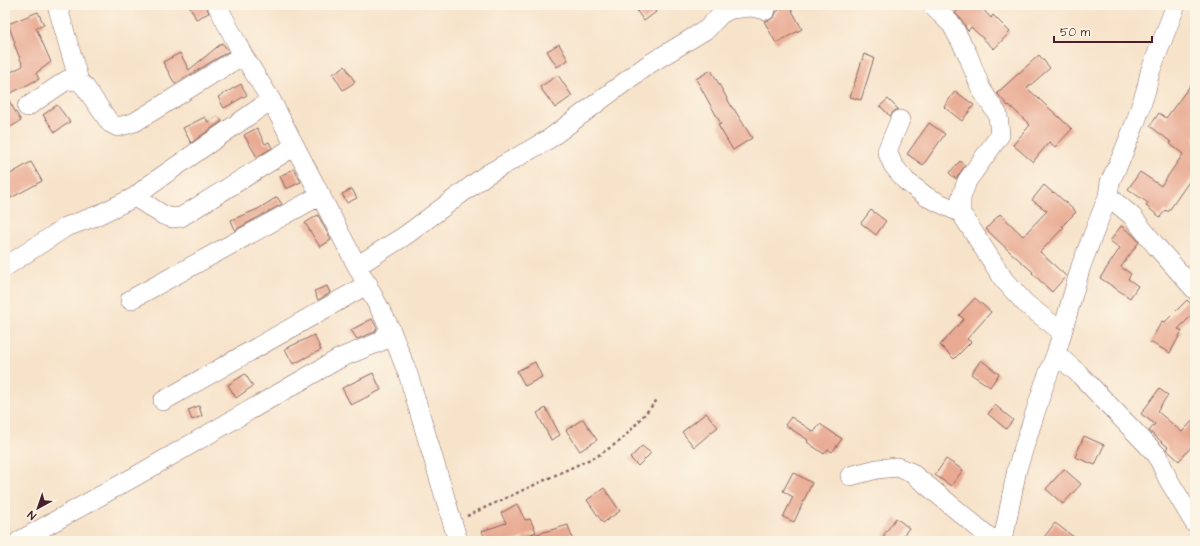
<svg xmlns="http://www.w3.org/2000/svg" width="1200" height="546" font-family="'Architects Daughter',sans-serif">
<rect width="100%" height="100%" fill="#fcf5e5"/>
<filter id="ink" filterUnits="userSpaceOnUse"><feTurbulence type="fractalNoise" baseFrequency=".025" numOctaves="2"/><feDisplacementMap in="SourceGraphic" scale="8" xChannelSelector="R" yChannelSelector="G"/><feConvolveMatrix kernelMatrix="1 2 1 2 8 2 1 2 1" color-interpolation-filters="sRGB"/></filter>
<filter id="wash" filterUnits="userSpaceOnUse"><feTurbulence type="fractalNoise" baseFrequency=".012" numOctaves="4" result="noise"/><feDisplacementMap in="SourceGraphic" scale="16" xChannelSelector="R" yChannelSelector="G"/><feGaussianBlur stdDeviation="0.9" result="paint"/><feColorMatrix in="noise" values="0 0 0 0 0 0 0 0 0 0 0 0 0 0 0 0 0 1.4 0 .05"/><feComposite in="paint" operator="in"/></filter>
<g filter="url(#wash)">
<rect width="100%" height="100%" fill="#f7e3ca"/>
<g id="blocks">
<path fill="#e9aa93" d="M 189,5 L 206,5 L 209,13 L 196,19 Z
M 645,5 L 651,5 L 656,12 L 644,21 L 637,11 Z
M 789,5 L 802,29 L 776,43 L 764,21 L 770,20 L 774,17 L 777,11 Z
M 963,5 L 979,5 L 991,18 L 993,15 L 1010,32 L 994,49 L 971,27 L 968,31 L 967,30 L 962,20 L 955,13 Z
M 38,12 L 44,25 L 36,28 L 51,62 L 36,73 L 39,79 L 11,93 L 5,82 L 5,75 L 23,66 L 14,44 L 15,43 L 8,24 Z
M 222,43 L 229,51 L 175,84 L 163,62 L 180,53 L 189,70 Z
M 559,44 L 568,60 L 557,67 L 547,51 Z
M 864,54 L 874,58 L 861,100 L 850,97 Z
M 1039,55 L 1050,68 L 1027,88 L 1072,129 L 1055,147 L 1049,142 L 1033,162 L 1013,145 L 1030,125 L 1009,105 L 1008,106 L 997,93 Z
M 345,66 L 355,82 L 343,90 L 333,74 Z
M 711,70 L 733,109 L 734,109 L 752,138 L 733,150 L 718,125 L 721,124 L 696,79 Z
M 558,75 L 572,96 L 555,108 L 540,87 Z
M 1195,79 L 1195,173 L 1168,212 L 1166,210 L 1160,217 L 1146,206 L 1148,203 L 1128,189 L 1140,172 L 1161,186 L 1183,154 L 1170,144 L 1171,142 L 1150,126 L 1159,113 L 1166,118 Z
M 241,84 L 247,95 L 224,108 L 218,97 Z
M 955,91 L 974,105 L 962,121 L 944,107 Z
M 5,94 L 21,121 L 5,130 Z
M 888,99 L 898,109 L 893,112 L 890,116 L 880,106 Z
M 57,105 L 70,122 L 55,132 L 43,115 Z
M 218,116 L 222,121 L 191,143 L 183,128 L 205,117 L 208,122 Z
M 929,123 L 945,134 L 923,165 L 907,154 Z
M 257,128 L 265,144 L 269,142 L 272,148 L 257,157 L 244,135 Z
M 960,161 L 965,165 L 956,179 L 949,173 Z
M 31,162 L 42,181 L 9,199 L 5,193 L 5,177 Z
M 294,169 L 301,182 L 286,189 L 280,176 Z
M 1044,185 L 1053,193 L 1054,192 L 1076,212 L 1062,226 L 1064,227 L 1040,252 L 1066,276 L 1052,292 L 1032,273 L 1033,272 L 1009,251 L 986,229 L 1000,214 L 1023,236 L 1047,211 L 1032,200 Z
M 352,189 L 357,198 L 347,203 L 342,194 Z
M 277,197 L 282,204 L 235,230 L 231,220 L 258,209 Z
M 871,210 L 886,221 L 876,235 L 861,223 Z
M 318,215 L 331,240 L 320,247 L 305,223 Z
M 1121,226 L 1133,235 L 1139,242 L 1121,267 L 1131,274 L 1128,279 L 1138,286 L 1130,298 L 1100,278 L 1120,248 L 1110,241 Z
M 327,286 L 330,293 L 318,300 L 314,291 Z
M 975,298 L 991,312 L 967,339 L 971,342 L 954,359 L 940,345 L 964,319 L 959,315 Z
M 1187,300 L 1195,308 L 1195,312 L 1178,329 L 1182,331 L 1170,353 L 1150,342 L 1162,321 L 1165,322 Z
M 372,319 L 377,328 L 375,332 L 357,339 L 351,330 Z
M 314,335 L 321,350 L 293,364 L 285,349 Z
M 981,360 L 999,374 L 990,387 L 971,374 Z
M 535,362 L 542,377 L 525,386 L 517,371 Z
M 373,373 L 381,390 L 351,405 L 342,388 Z
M 245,374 L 253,386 L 236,398 L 228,385 Z
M 1159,389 L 1168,395 L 1157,411 L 1182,432 L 1195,418 L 1195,443 L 1179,461 L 1166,449 L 1168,447 L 1149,431 L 1155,424 L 1141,414 Z
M 995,405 L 1013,420 L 1006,429 L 988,414 Z
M 199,406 L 202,416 L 192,420 L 188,410 Z
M 546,408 L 560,435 L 551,440 L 537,413 Z
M 706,413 L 718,427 L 694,447 L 682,432 Z
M 791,417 L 814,432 L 820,424 L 842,439 L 832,452 L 828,449 L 824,454 L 807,442 L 808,440 L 785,425 Z
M 583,419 L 597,440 L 580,451 L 566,430 Z
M 1084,436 L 1104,445 L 1095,465 L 1075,457 Z
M 642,446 L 651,453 L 638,466 L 630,458 Z
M 946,459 L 963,470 L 951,486 L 935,475 Z
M 1064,469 L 1081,484 L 1063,504 L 1046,489 Z
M 793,472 L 812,483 L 794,522 L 783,517 L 793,497 L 783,491 Z
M 604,488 L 620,511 L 603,523 L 587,500 Z
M 517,504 L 525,520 L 530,519 L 536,532 L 515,541 L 486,541 L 482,531 L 506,523 L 501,513 Z
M 896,518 L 909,528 L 899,541 L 890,541 L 883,536 Z
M 1055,523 L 1079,541 L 1041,541 Z
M 568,525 L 573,541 L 523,541 L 523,538 Z"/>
</g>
</g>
<g filter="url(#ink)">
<use href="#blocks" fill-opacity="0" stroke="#876463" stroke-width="1"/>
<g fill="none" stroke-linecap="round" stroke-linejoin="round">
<g stroke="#876463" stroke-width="20">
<path id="minor" d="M 57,5 L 79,81
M 217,5 L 243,55 L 271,100 L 357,266 L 390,328 L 408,374 L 458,541
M 932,5 L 952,25 L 968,55 L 981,89 L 998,115 L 1000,135 L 967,181 L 961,198 L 961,213 L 1004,280 L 1025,303 L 1062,332
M 27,107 L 67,80 L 79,81 L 85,87 L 110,123 L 118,127 L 135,122 L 243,55
M 900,120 L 887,151 L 893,165 L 906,181 L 927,197 L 961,213
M 1108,196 L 1132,216 L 1156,246 L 1195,290
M 135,197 L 163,215 L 172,218 L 181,217 L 295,146
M 357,266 L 406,235 L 486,175 L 549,139 L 646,66 L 707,29 L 721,14 L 731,9 L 751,7 L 766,10
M 5,267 L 66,227 L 96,216 L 135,197 L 148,186 L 271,100
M 130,300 L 321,195
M 1056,354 L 1079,374 L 1157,455 L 1168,479 L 1195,524
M 163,401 L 368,284
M 850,476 L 877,469 L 897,467 L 910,472 L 923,482 L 994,541
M 19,541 L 136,476 L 340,358 L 382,341 L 390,328
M 1000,541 L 1005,530 L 1017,469 L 1044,385 L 1056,354 L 1081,266 L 1108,196 L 1110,182 L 1122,156 L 1136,121 L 1146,90 L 1150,72 L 1176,5"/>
</g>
<path stroke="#876463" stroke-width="2.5" stroke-dasharray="3 3" stroke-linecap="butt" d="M 467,516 L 599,455 L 620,441 L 631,430 L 657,400"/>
<use href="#minor" stroke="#fff" stroke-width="19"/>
</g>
</g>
<rect width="1200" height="546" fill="none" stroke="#fcf5e5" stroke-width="20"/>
<g transform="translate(38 508) rotate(220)" stroke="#fcf5e5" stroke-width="3" paint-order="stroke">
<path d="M0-3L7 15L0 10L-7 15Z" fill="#4a1f2b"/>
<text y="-6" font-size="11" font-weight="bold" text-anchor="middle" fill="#4a1f2b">N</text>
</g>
<path d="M1054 36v6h98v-6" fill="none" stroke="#4a1f2b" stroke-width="2"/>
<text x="1060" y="36" font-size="12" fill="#4a1f2b" stroke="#fcf5e5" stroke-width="3" paint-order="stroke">50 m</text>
</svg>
